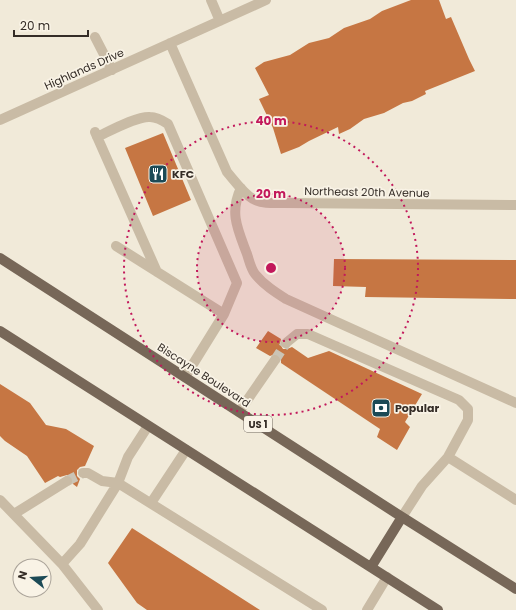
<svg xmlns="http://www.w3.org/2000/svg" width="516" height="610" font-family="Poppins,sans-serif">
<rect width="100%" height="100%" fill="#f1ead9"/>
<path fill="#c67643" d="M 411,0 L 439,0 L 446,19 L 451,17 L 469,59 L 475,71 L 425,91 L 426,94 L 412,101 L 403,103 L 384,113 L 364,119 L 350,129 L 339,134 L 338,127 L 309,141 L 299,147 L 281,154 L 273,128 L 259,99 L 269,95 L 255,68 L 264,62 L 290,55 L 309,43 L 329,38 L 344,28 L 370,19 L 382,11 Z
M 163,133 L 191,200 L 153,216 L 125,148 Z
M 334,259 L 516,260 L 516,299 L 365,297 L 366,287 L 333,286 Z
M 268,331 L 281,339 L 280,344 L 283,349 L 287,349 L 292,347 L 308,358 L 329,351 L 422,394 L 405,422 L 410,427 L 397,450 L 377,437 L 380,429 L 281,363 L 281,358 L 279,355 L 275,354 L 270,356 L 256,348 Z
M 0,384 L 30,403 L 46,425 L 66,429 L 94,446 L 85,466 L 80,467 L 77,470 L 77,476 L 80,479 L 77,487 L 73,484 L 73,480 L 72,477 L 67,475 L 60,477 L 58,476 L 45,483 L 27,456 L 5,441 L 0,436 Z
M 132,528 L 260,610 L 147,610 L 137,603 L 108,563 Z"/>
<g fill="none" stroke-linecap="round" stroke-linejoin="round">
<path stroke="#cbc4b5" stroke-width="10" stroke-dasharray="10 5" stroke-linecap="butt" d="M 275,360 L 286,343
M 67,481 L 83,473"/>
<path stroke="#c9bba5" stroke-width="10" d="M 211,0 L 220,21
M 95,37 L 112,70
M 170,43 L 227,172 C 234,180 243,193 253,199 C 262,204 275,203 284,203 L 516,205
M 0,120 L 266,0
M 95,132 L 157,272
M 97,137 C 110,131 137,116 150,117 C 157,117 162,120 168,124 L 237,283 L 224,314 L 185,377
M 241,188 C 229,213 238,230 247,254 C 249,260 251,269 255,274 C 264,285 275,292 286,299 L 516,403
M 116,246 L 224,314
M 286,343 L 297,334 L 308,334 L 459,400 L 468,409 L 468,420 L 448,457
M 239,412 L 275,360
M 83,473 L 88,473 L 102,481 L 118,483 L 322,610
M 0,500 L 62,564 L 98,610
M 151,503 L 186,450
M 14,514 L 67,481
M 402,517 L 422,486 L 448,457 L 516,500
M 62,564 L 80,544 L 118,483 L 128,457 L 148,426
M 367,610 L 387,577"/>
<path stroke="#776758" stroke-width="10" d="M 0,258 L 402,517 L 516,589
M 0,331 L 438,610
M 371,567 L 402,517"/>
</g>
<circle cx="271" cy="268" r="74" fill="#c2185b" fill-opacity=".12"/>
<g fill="none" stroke="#c2185b" stroke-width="2" stroke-dasharray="2 4">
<circle cx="271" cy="268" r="74"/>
<circle cx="271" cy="268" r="147"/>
</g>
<defs>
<g id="restaurant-square" transform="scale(1)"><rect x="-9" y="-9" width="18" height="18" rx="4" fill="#1c4a56" stroke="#f9f3e6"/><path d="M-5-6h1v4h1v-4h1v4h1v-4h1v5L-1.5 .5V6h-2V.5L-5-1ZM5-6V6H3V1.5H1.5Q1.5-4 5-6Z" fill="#fff"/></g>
<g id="bank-square" transform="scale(1)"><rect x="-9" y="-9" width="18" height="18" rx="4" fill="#1c4a56" stroke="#f9f3e6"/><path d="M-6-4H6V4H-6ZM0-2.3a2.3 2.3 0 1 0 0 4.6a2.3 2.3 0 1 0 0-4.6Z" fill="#fff"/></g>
</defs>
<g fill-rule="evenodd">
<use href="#restaurant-square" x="158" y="174"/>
<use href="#bank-square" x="381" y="408"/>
</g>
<g text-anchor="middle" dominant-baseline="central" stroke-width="3.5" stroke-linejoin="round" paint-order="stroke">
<rect fill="#f9f3e6" stroke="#706860" stroke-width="1" x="244" y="416" width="28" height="16" rx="3"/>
<g font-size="10" font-weight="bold" fill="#352d27">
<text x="258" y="424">US 1</text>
</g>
<g font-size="11" fill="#352d27" stroke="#f9f3e6">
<text transform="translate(84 69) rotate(-24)">Highlands Drive</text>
<text transform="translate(367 192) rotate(1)">Northeast 20th Avenue</text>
<text transform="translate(204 375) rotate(33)">Biscayne Boulevard</text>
</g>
<g font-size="11" font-weight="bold" fill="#352d27" stroke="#f9f3e6" text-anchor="start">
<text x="172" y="174">KFC</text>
<text x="395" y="408">Popular</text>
</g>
</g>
<circle cx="271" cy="268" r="6" fill="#c2185b" stroke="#f9f3e6" stroke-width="2"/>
<g font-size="12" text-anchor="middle" font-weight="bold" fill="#c2185b" stroke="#f9f3e6" stroke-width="3.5" stroke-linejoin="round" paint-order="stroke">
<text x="271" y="125">40 m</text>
<text x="271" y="198">20 m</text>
</g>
<g transform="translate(32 578) rotate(287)"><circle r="19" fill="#f9f3e6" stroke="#aba49a"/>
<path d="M0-3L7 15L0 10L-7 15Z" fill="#1c4a56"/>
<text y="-6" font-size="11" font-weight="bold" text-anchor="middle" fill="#352d27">N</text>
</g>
<path d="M14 30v6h74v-6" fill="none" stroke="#352d27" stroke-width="2"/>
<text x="20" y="30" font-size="12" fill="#352d27" stroke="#f9f3e6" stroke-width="3" paint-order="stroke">20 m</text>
</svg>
